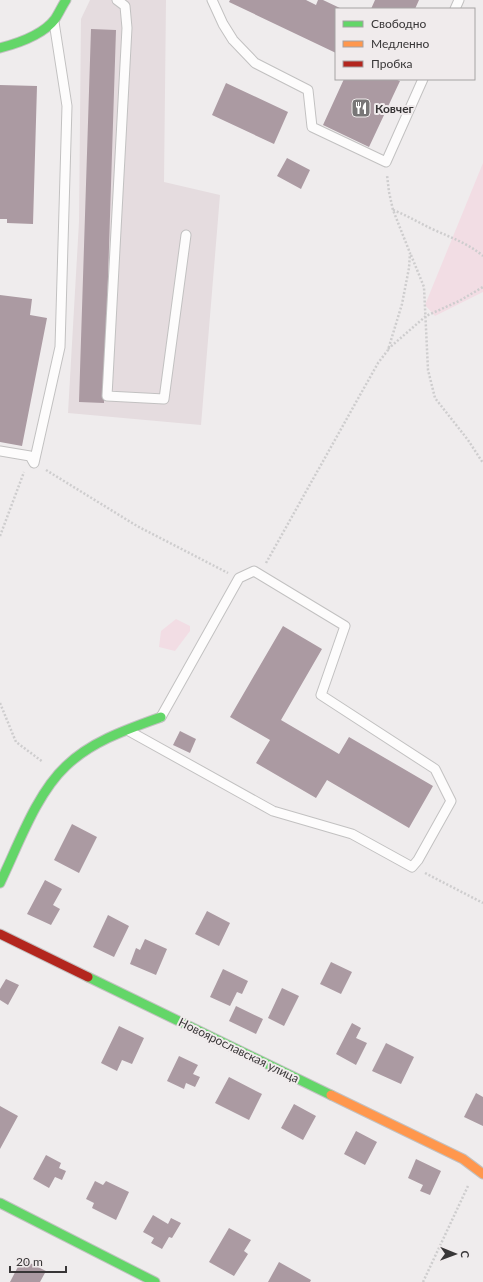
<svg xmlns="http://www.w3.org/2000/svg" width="483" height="1282" font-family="Lato,sans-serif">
<rect width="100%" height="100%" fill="#efeced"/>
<path fill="#e5dcdf" d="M 90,0 L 166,0 L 164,182 L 220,195 L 201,425 L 68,413 L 79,222 L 81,19 Z"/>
<path fill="#f2dde4" d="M 483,163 L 483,292 L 435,316 L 425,305 Z
M 176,619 L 190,626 L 190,631 L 175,651 L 159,647 L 161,631 Z"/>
<path fill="#ab9aa2" d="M 230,0 L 306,0 L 316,5 L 318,0 L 323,0 L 342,9 L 336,9 L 336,53 L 229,2 Z
M 375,0 L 419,0 L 415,9 L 371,9 Z
M 91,29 L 116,30 L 104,403 L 79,402 Z
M 344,79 L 395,79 L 400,81 L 369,147 L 323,125 Z
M 226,83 L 288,112 L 274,144 L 212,115 Z
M 0,85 L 37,86 L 33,224 L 7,223 L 7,219 L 0,219 Z
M 287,158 L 310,170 L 301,189 L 277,176 Z
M 0,295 L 32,299 L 30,315 L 47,318 L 22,446 L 0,442 Z
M 283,626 L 322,649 L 281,720 L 339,754 L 349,737 L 433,786 L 409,828 L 327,780 L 316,798 L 256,763 L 270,740 L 230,717 Z
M 180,731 L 196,739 L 190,753 L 173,745 Z
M 72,824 L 97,837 L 79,873 L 54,860 Z
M 45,880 L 62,889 L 53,905 L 60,909 L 51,925 L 27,914 Z
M 207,911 L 230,923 L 219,946 L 195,934 Z
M 108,915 L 129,926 L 114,957 L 93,947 Z
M 145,939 L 167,949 L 156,975 L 130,964 L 136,948 L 140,950 Z
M 331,962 L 352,972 L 341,994 L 320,984 Z
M 223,969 L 248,981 L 242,994 L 237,992 L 230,1006 L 210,997 Z
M 6,979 L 19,985 L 8,1005 L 0,1000 L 0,989 Z
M 282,988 L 299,996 L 284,1026 L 268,1018 Z
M 236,1006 L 263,1019 L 256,1034 L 229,1021 Z
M 352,1023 L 361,1028 L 356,1038 L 367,1043 L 356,1065 L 336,1054 Z
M 119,1026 L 144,1038 L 132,1064 L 122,1060 L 117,1071 L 101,1063 Z
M 386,1043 L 414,1057 L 401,1084 L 372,1071 Z
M 179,1056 L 198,1065 L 193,1074 L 200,1077 L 195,1087 L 186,1083 L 184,1089 L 167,1081 Z
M 229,1077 L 262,1094 L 249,1120 L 215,1103 Z
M 476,1093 L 483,1097 L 483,1126 L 464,1117 Z
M 294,1104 L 316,1116 L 303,1140 L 281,1128 Z
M 0,1106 L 18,1116 L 0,1149 Z
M 356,1131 L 377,1142 L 365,1165 L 344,1154 Z
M 46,1155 L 61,1163 L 59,1168 L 66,1171 L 62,1180 L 55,1177 L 49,1188 L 33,1179 Z
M 416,1159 L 441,1171 L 430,1195 L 420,1191 L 423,1185 L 408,1178 Z
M 95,1181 L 103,1185 L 106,1181 L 129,1192 L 116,1220 L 92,1208 L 94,1203 L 86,1199 Z
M 153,1215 L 168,1224 L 171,1218 L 181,1223 L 172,1238 L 169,1237 L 162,1249 L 151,1243 L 154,1238 L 143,1232 Z
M 229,1228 L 251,1240 L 244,1251 L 248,1254 L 234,1276 L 209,1262 Z
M 22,1259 L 46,1271 L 40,1282 L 10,1282 Z
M 279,1262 L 311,1280 L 310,1282 L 268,1282 Z"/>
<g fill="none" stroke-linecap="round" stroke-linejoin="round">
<g stroke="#c2c1c1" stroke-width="11">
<path id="lane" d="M 117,0 L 125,6 L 127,28 L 107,396 L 164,399 L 186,235
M 212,0 L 223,24 L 233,40 L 255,63 L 308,90 L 312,127 L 386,162 L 423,79
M 455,9 L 459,0
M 0,451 L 30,456 L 34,463 L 60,347 L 67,106 L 54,22
M 129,731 L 273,811 L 352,834 L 412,867 L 418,860 L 451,801 L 435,769 L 321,695 L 345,626 L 254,571 L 239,578 L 161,717"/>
</g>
<g stroke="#c2c1c1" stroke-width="11">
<path id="fast" d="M 0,48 C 19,43 43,35 55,19 C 59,13 62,6 66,0
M 0,883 C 18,846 36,794 66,766 C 92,741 128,729 161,717
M 88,977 L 331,1095
M 0,1203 L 155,1282"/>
</g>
<g stroke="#c2c1c1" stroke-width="11">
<path id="slow" d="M 331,1095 L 463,1159 L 483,1174"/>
</g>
<g stroke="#c2c1c1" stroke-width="11">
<path id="jam" d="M 0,934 L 88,977"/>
</g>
<path stroke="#cecdce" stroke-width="2.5" stroke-dasharray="2 2" stroke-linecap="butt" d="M 393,210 C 406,215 418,222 430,228 C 449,237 466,242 483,256
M 411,255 L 424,287 L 428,370 L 435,398 L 468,440 L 483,463
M 388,349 L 426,316 L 459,301 L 483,287
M 46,470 L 137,526 L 228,573
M 0,536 L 24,472
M 266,563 L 378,363 L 388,350 L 402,304 L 409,268 L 410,253 L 393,210 L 389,192 L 387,175
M 0,703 L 16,742 L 43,762
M 425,873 L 483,903
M 423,1282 L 468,1186"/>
<use href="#lane" stroke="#fdfcfc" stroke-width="9"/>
<use href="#fast" stroke="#63d668" stroke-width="9"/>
<use href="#slow" stroke="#ff974d" stroke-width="9"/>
<use href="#jam" stroke="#b3261e" stroke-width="9"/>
</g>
<defs>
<g id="restaurant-square" transform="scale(1)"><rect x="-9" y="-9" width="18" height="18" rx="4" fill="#787677" stroke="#f0ebec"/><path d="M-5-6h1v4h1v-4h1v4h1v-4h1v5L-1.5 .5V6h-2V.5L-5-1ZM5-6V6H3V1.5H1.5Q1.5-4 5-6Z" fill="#fff"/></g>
</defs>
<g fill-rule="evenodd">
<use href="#restaurant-square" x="361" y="108"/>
</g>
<g text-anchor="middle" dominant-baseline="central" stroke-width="4" stroke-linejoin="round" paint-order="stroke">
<g font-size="12" font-weight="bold" fill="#383637" stroke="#f0ebec" text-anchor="start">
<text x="375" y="108">Ковчег</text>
</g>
<g font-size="12" fill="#383637" stroke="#f0ebec">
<text transform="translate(239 1050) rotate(26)">Новоярославская улица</text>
</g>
</g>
<rect x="335" y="8" width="140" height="72" fill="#f0ebec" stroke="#a6a3a4"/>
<rect x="343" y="21" width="20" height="6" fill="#63d668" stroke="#a6a3a4"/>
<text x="371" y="28" font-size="12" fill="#383637">Свободно</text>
<rect x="343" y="41" width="20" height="6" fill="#ff974d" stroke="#a6a3a4"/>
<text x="371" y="48" font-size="12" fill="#383637">Медленно</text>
<rect x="343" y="61" width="20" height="6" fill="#b3261e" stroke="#a6a3a4"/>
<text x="371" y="68" font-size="12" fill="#383637">Пробка</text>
<g transform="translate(455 1254) rotate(91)" stroke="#f0ebec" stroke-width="3" paint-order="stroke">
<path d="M0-3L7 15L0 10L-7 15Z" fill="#383637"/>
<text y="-6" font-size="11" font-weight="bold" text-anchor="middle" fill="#383637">С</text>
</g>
<path d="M10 1266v6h56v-6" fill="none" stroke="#383637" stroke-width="2"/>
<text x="16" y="1266" font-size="12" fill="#383637" stroke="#f0ebec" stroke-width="3" paint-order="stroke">20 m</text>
</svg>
